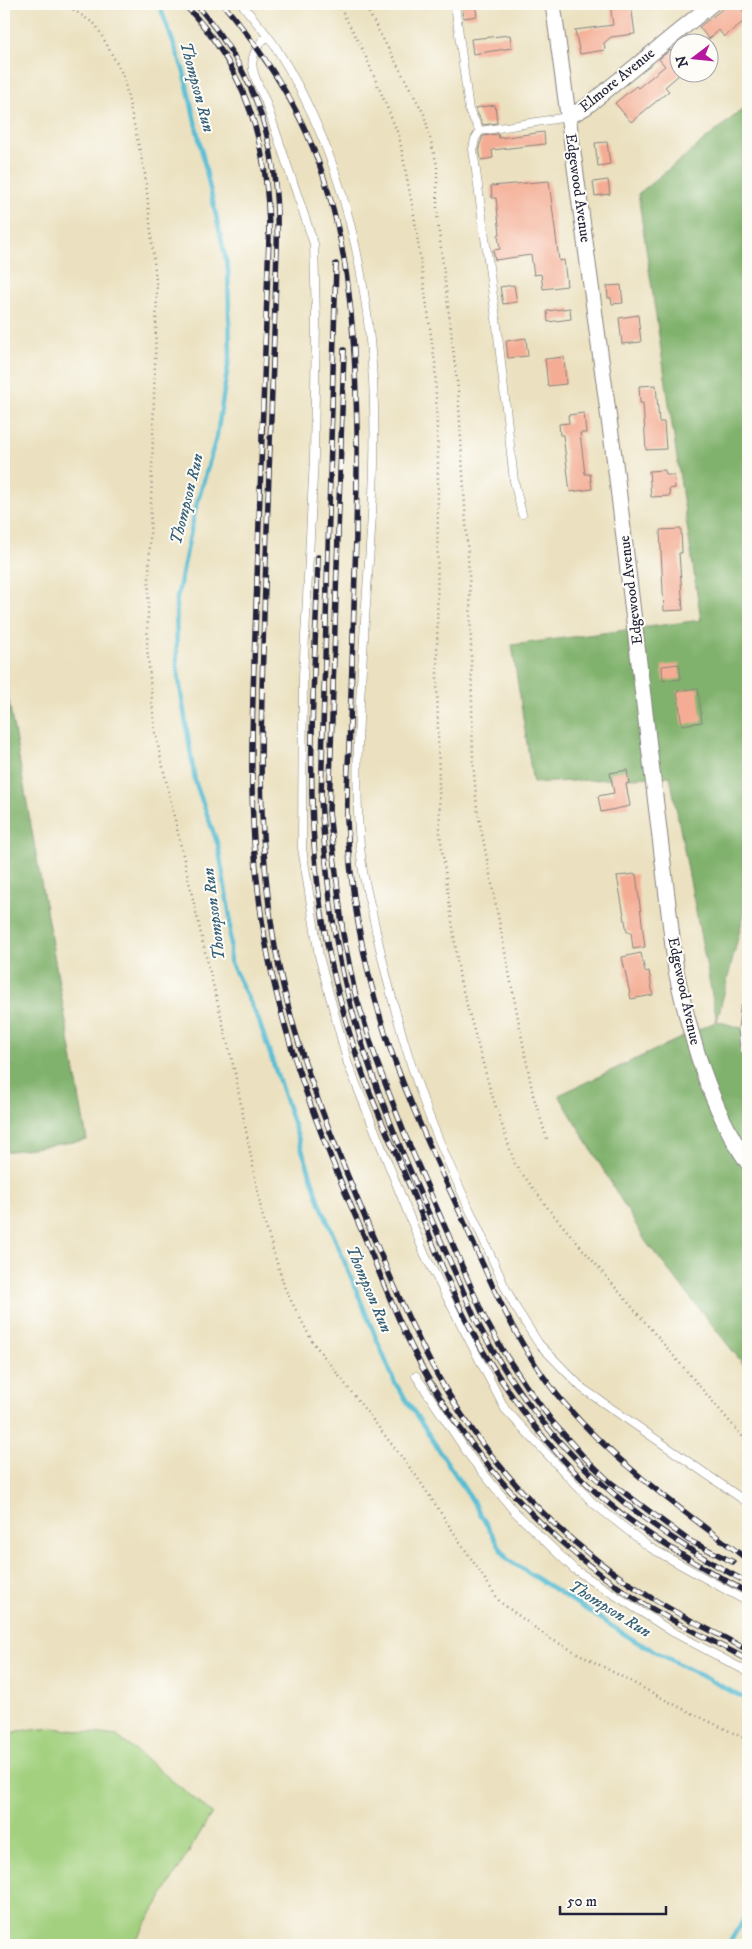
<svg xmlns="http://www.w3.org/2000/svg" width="752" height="1949" font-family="'IM FELL DW Pica',serif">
<rect width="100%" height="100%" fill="#fdfcf7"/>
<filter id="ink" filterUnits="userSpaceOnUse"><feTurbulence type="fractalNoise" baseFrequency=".02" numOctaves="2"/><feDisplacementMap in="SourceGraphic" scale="10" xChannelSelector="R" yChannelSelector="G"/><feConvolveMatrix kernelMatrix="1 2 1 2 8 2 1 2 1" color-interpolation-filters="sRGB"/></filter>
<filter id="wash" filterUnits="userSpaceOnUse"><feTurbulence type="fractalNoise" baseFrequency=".0096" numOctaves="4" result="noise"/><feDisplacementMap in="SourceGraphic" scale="20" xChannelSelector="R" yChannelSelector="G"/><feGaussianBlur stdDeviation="1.12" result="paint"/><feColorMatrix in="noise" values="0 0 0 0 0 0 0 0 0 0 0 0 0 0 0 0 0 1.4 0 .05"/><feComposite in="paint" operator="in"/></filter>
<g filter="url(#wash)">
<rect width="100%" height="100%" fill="#ebe1c0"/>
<path fill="#a2d07e" stroke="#62795c" d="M 54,1728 L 117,1736 L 212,1813 L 133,1945 L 4,1945 L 4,1739 L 17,1731 Z"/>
<path fill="#81b26d" stroke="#526a54" d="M 748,105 L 748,898 L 717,1021 L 748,1030 L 748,1370 L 646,1242 L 559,1095 L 717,1021 L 670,776 L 533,783 L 512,645 L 701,620 L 638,194 Z
M 4,674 L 87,1140 L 4,1152 Z"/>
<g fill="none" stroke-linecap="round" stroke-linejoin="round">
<path stroke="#55bcd3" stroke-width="4.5" d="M 159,4 L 184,72 L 228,269 L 230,353 L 217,435 L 195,511 L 176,603 L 177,667 L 195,781 L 218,845 L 230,917 L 230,961 L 259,1021 L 320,1203 L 395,1383 L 472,1500 L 507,1559 L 637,1642 L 748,1700
M 728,1945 L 745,1917 L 748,1908"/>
</g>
<g id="blocks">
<path fill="#f4ad94" d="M 462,4 L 475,4 L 477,16 L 464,18 Z
M 610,4 L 631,4 L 635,34 L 611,37 L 604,43 L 605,50 L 580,54 L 575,30 L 613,25 Z
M 729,4 L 738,4 L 748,18 L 724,37 L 719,30 L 709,39 L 699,27 Z
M 510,35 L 512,48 L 473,54 L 471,39 Z
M 670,50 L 680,61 L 680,74 L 665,87 L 669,91 L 631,122 L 615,103 L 636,86 L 638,88 L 665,66 L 659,59 Z
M 495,105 L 497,123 L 483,125 L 475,108 Z
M 544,132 L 545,144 L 492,150 L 493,158 L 481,160 L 479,147 L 483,136 L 498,134 L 499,138 Z
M 607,142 L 610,164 L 598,166 L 595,143 Z
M 608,180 L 610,194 L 595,196 L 593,182 Z
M 549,181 L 559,261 L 564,260 L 567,286 L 543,289 L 541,274 L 534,275 L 531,255 L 495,260 L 493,250 L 500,249 L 498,235 L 500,234 L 496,198 L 492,198 L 491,186 Z
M 514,285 L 517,302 L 503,304 L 500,287 Z
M 621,285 L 623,303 L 612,304 L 611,298 L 608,298 L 607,286 Z
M 570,308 L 571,319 L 548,322 L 547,311 Z
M 638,315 L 641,342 L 622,344 L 619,318 Z
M 526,338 L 528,356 L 508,358 L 506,341 Z
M 564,357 L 566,384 L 548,386 L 545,359 Z
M 656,385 L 659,422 L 664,422 L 666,449 L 646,450 L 643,403 L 640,403 L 639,386 Z
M 584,413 L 586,433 L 580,433 L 585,474 L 590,474 L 592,489 L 570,492 L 563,435 L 560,435 L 559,424 L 569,423 L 568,415 Z
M 665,470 L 666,475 L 674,475 L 675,488 L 669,489 L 670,496 L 651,497 L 649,471 Z
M 681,529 L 682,553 L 679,553 L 683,610 L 664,611 L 660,530 Z
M 679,664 L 681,679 L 663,681 L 662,666 Z
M 698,688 L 702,722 L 682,725 L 677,691 Z
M 627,770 L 629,783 L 626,784 L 630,806 L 601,812 L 598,796 L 614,793 L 610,773 Z
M 636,874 L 645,947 L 633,949 L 631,932 L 627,932 L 617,876 Z
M 641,953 L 645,972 L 649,971 L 653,995 L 631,999 L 622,957 Z"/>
</g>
</g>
<g filter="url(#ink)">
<use href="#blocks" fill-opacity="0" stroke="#86827e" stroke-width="1"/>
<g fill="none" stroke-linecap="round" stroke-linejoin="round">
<g stroke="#86827e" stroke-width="9">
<path id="service" d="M 242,4 C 252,18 265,31 275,46 C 354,169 378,320 374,464 C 373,522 367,580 364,638 C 359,713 353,790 362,865 C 365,887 372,909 376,931 C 389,990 404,1048 425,1105 C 447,1165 477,1223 503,1283 L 514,1305 L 539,1344 L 582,1388 L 748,1503
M 455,4 L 469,110 L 480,131
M 267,36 C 243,58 253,74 265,100 L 314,244 L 316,320 L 314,457 L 303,677 L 302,848 L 319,956 L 348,1064 L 425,1255 L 505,1409 L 593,1503 L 649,1547 L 748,1602
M 522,514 L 514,481 L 497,326 L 473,149 L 475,139 L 480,131 L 568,117
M 416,1376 L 471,1458 L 514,1511 L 574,1569 L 671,1631 L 748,1672
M 745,1945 L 748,1941"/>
</g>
<g stroke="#86827e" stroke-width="17">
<path id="minor" d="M 553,4 L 616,471 L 676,971 C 691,1038 709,1106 748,1163
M 568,117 L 586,107 L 712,4
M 748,1010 L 746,1029 L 748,1048"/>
</g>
<path stroke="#86827e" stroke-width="2.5" stroke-dasharray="1 4" stroke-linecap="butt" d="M 65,4 L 96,25 L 123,75 L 145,174 L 157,290 L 147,647 L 155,732 L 205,952 L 235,1073 L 262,1214 L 285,1289 L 312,1341 L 417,1477 L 500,1602 L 549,1638 L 677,1706 L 748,1740
M 338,4 L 363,50 L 399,136 L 414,215 L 435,363 L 438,463 L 437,680 L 440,834 L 460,980 L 490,1089 L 515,1164 L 551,1212 L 748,1443
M 364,4 L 424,114 L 437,165 L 437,215 L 458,389 L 470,591 L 473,762 L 477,808 L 533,1095 L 547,1139"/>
<use href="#service" stroke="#fff" stroke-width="8"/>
<use href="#minor" stroke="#fff" stroke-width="15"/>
<g stroke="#22223b" stroke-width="5.5">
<path id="rail" d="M 184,4 C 248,70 269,148 269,237 C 264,361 260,485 256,608 C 252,719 246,829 265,939 C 283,1043 322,1140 364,1236 C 385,1286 404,1337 431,1383 C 480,1466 548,1540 628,1594 C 666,1619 708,1638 748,1660
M 196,4 C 261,80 280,150 277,249 C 273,371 268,492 264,614 C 261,725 256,836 275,947 C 293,1047 332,1139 371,1232 C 394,1285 416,1340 446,1390 C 496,1473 567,1546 650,1597 C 682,1617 716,1633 748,1650
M 223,4 C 256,44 286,86 307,134 C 349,228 355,328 357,430 C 358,528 353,626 350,724 C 349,755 346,787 347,819 C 350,897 365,974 390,1048 C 410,1105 436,1160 461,1215 C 490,1281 517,1348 564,1403 C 617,1465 684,1511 748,1560
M 336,264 L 321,800 C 326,871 332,941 352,1010 C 381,1115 431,1216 474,1316 C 537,1440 627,1519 748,1583
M 344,350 L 329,812 L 343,934 L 355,993 L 377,1062 L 405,1135 L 484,1317 L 503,1351 L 526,1386 L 551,1420 L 583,1456 L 610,1482 L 688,1540 L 733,1562
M 318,557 C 316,660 306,765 316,868 C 322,932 338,999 358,1060 C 372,1103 393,1145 410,1187 C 434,1244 454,1304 486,1356 C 512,1399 542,1439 577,1474 C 626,1525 687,1559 748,1593"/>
</g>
<use href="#rail" stroke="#fdfcf7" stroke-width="4" stroke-dasharray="11" stroke-linecap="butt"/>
</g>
</g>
<g text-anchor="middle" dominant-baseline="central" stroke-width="4" stroke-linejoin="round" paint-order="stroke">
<g font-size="15" fill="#22223b" stroke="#fdfcf7">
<text transform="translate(617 80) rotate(-39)">Elmore Avenue</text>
<text transform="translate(578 188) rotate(82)">Edgewood Avenue</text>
<text transform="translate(631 590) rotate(-97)">Edgewood Avenue</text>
<text transform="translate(684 991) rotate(78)">Edgewood Avenue</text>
</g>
<g font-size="16" font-style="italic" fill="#366078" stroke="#fdfcf7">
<text transform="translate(197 87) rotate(75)">Thompson Run</text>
<text transform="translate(187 499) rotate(-76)">Thompson Run</text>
<text transform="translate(214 914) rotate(-97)">Thompson Run</text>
<text transform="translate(369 1289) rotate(67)">Thompson Run</text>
<text transform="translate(610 1609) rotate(32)">Thompson Run</text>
</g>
</g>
<rect width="752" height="1949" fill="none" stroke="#fdfcf7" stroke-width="20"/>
<g transform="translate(694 58) rotate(254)"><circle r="24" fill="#fdfcf7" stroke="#a5a5ac"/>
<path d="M0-4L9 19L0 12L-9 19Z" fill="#b5179e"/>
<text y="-8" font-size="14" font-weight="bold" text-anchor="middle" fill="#22223b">N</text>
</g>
<path d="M560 1906v8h106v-8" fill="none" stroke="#22223b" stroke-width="2.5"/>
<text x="567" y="1906" font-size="15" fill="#22223b" stroke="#fdfcf7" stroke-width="4" paint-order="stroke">50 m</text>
</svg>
